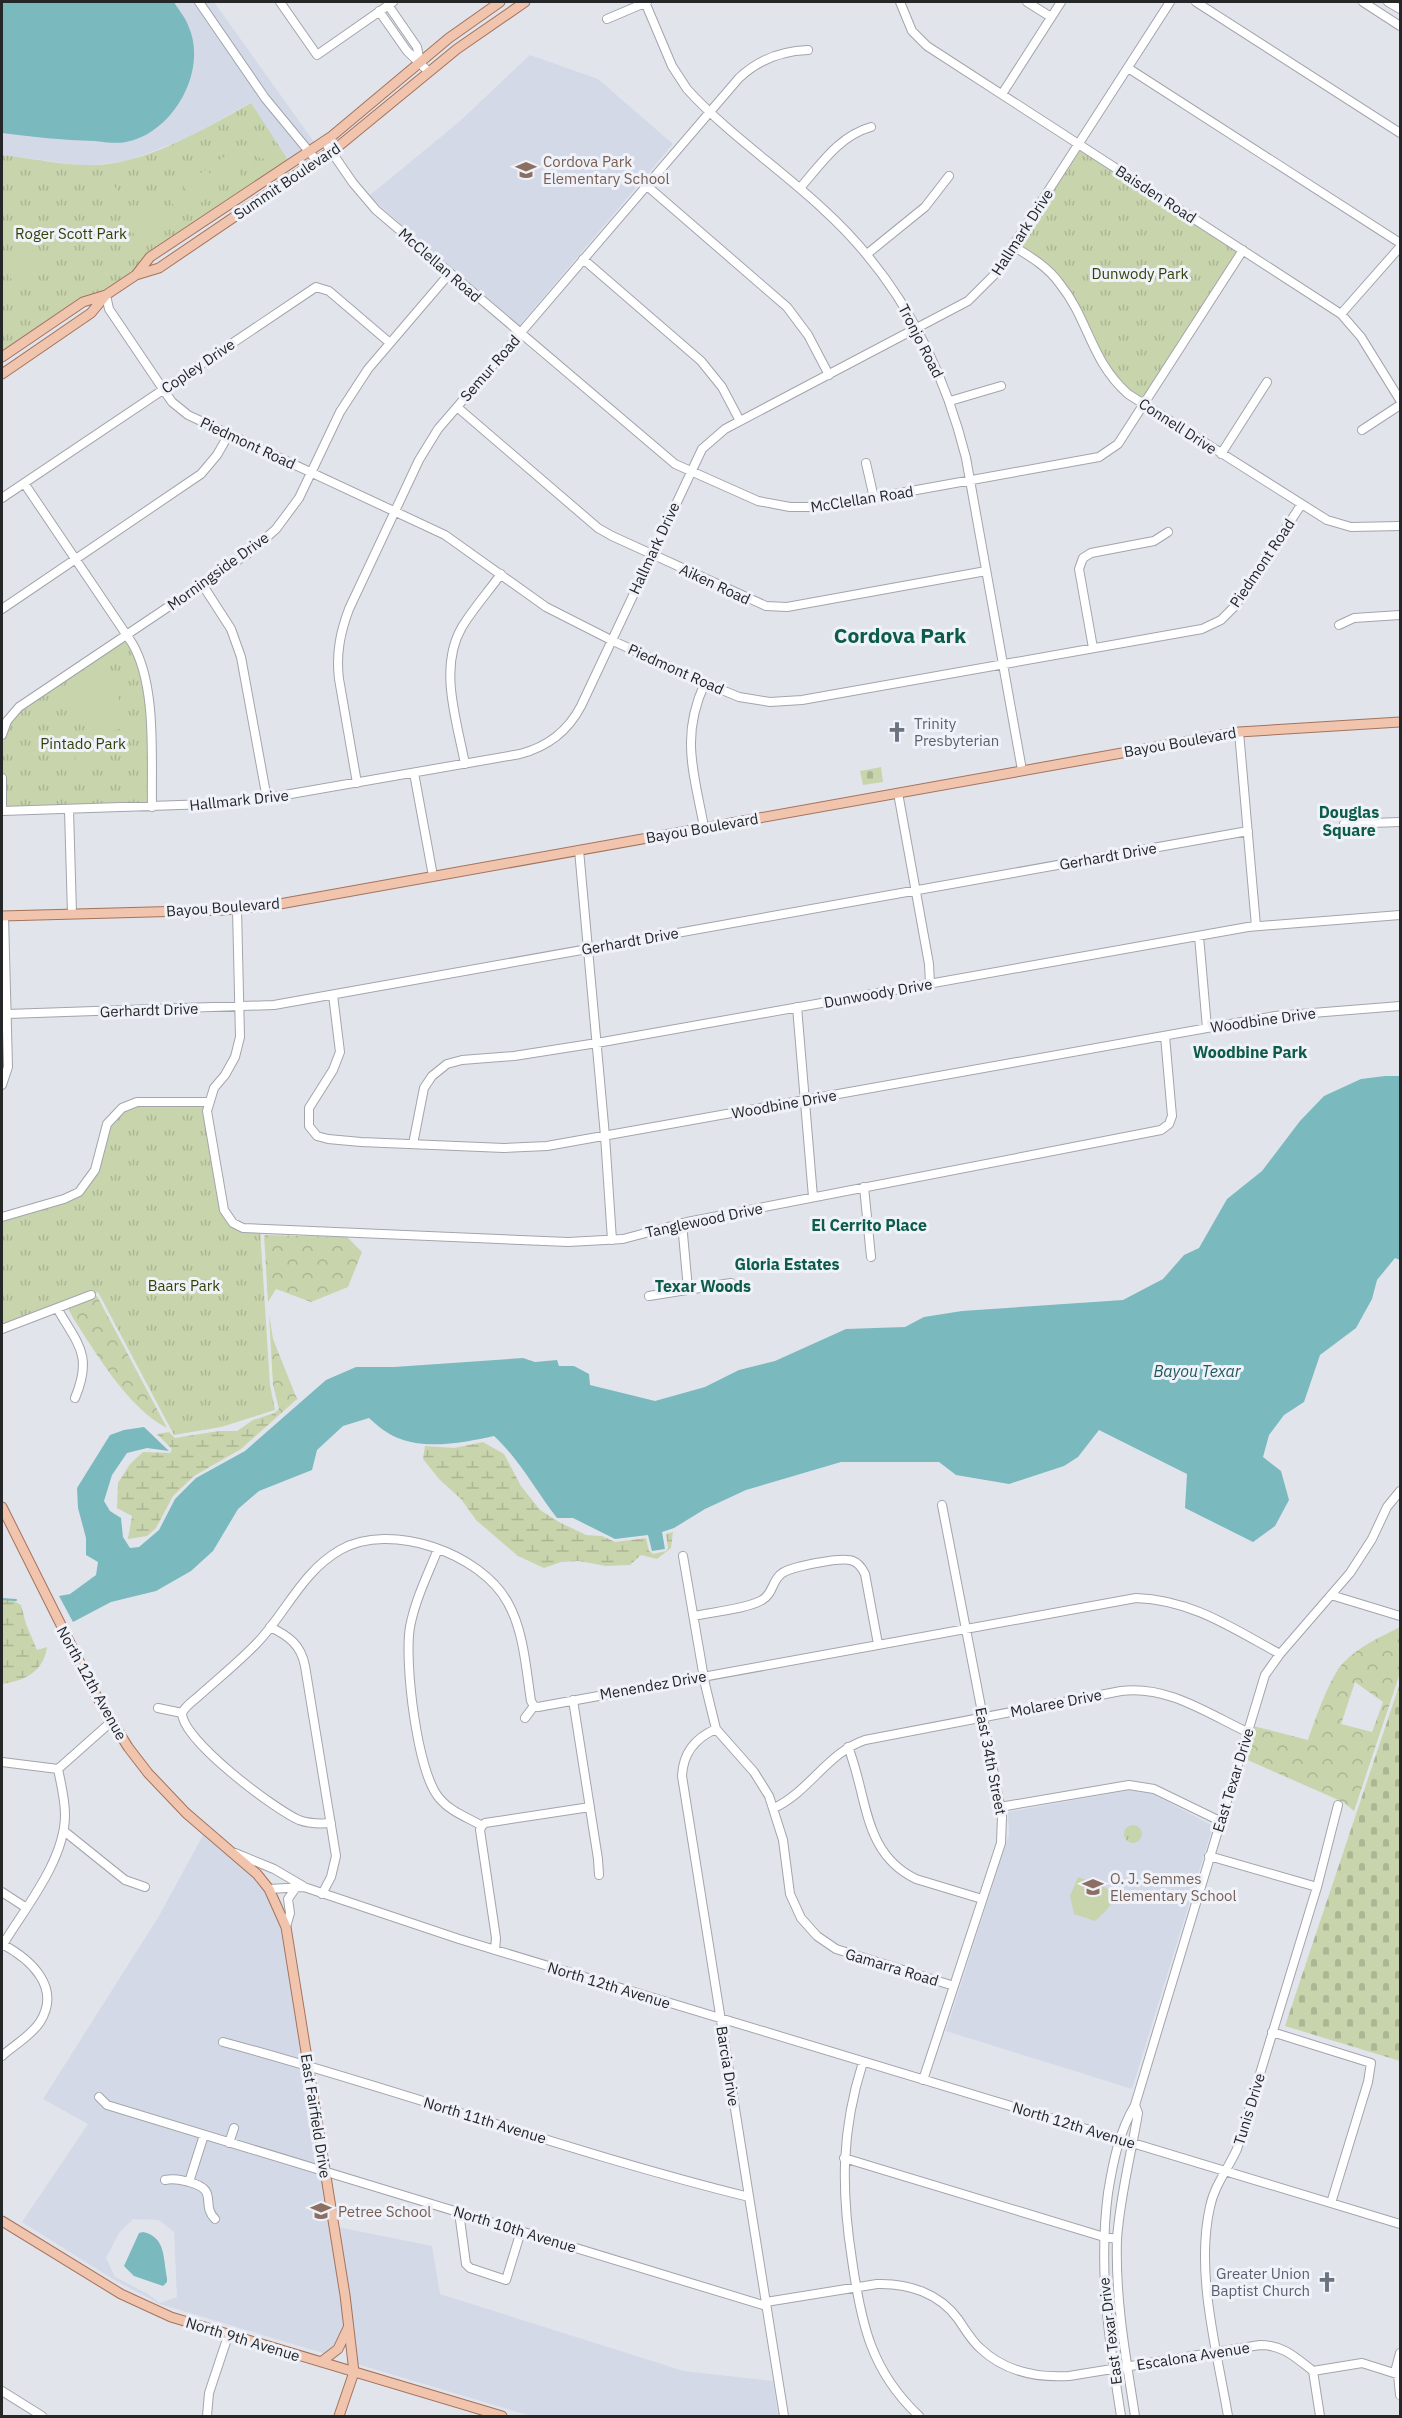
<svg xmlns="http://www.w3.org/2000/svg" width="1402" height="2418" font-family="'IBM Plex Sans',sans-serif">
<defs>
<pattern id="grass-tufts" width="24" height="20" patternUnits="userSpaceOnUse" patternTransform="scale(1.5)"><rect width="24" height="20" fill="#c8d4ac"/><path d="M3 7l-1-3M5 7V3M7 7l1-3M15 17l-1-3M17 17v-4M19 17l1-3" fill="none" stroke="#acb694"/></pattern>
<pattern id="forest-crowns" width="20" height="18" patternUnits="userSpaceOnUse" patternTransform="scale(1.5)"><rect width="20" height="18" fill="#c8d4ac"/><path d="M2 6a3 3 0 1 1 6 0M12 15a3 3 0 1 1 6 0" fill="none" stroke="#acb694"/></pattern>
<pattern id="wetland-marsh" width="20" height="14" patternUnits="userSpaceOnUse" patternTransform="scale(1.5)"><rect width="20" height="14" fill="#c8d4ac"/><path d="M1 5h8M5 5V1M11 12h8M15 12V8" fill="none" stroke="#acb694"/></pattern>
<pattern id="cemetery-stones" width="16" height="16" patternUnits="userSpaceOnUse" patternTransform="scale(1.5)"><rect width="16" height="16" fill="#c8d4ac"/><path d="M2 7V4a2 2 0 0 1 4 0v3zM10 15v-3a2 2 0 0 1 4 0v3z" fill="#acb694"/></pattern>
</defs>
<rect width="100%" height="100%" fill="#e2e4ec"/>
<path fill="#d4d9e8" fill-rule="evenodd" d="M 2,2 L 214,2 L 317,146 L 290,163 L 250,103 L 188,138 L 127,161 L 86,166 L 2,155 Z
M 530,55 L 598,79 L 673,144 L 519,326 L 515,324 L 369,196 L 460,121 Z
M 1130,1790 L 1153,1794 L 1213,1826 L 1132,2089 L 946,2031 L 1009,1834 L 1008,1812 Z
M 203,1835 L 251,1872 L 266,1890 L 282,1926 L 303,2060 L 220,2038 L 219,2045 L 304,2067 L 320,2165 L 234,2140 L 239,2127 L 232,2124 L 227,2138 L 109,2102 L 99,2093 L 94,2097 L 104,2107 L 200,2137 L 187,2178 L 169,2175 L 160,2178 L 163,2184 L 176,2183 L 199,2188 L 205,2194 L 207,2215 L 216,2224 L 220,2219 L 214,2213 L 210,2189 L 205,2184 L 194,2180 L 207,2139 L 321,2173 L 345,2325 L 338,2343 L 326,2354 L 160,2304 L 116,2281 L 22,2222 L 88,2124 L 43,2099 L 159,1916 ZM 133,2219 L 159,2220 L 174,2232 L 177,2297 L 160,2303 L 148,2294 L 115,2277 L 106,2258 L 119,2233 Z
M 338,2227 L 432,2246 L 440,2294 L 684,2371 L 773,2381 L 778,2416 L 531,2416 L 357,2364 L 353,2324 Z"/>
<path fill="url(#grass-tufts)" d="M 251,103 L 290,163 L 139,268 L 2,357 L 2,155 C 29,158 57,164 84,165 C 141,168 202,130 251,103 Z
M 1079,144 L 1243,250 L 1144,404 L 1118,385 L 1062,285 L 1013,246 Z
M 126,635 L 146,675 L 152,807 L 2,811 L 2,735 L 13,713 Z
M 208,1102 L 224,1210 L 233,1223 L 260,1229 L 270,1385 L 275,1410 L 221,1427 L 174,1435 L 98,1292 L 2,1329 L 2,1217 L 64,1199 L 91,1178 L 104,1133 L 129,1104 Z
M1124 1834a9 9 0 1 1 18 0a9 9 0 1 1-18 0Z"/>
<path fill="url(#forest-crowns)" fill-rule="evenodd" d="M 264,1235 L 347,1237 L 362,1252 L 348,1287 L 311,1302 L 276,1289 L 268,1302 Z
M 97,1296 L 167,1428 C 128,1408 96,1353 73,1318 L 68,1308 Z
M 269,1314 L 273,1339 L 297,1399 L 278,1416 L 274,1413 L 279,1409 L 273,1385 Z
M 1400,1627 L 1400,1673 L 1354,1811 L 1343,1802 L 1243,1758 L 1253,1726 L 1308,1740 C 1315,1720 1330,1676 1344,1662 C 1360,1646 1380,1637 1400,1627 ZM 1355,1682 L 1383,1702 L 1372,1732 L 1341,1724 Z"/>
<path fill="url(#wetland-marsh)" d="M 274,1413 L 278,1416 L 241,1449 L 194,1476 L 173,1496 L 156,1528 L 147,1536 L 128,1539 L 132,1516 L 117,1508 L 118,1483 L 130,1464 L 143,1452 L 170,1453 L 172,1449 L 157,1434 L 169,1432 L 175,1438 L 219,1431 L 237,1431 L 253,1420 Z
M 483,1442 L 504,1454 L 521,1486 L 540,1510 L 559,1522 L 586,1535 L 602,1536 L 615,1542 L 646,1538 L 649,1551 L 653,1554 L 666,1551 L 668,1548 L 666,1534 L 673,1532 L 671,1548 L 657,1559 L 641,1555 L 630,1565 L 606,1566 L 579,1561 L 561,1562 L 544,1568 L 518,1556 L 476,1520 L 461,1499 L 439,1479 L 423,1459 L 425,1446 L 454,1448 Z
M 11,1599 L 21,1605 L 26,1624 L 37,1650 L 47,1647 C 44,1671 25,1681 2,1684 L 2,1600 Z"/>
<path fill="url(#cemetery-stones)" d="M 881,767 L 883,782 L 863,785 L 860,771 Z
M 1400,1683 L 1400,2061 L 1285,2026 Z"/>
<path fill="#c8d4ac" d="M 257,134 L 271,154 L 261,160 L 248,141 Z
M 242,145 L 256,165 L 247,171 L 233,151 Z
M 227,155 L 241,175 L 231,181 L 218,161 Z
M 207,169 L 220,189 L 211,195 L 198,175 Z
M 128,174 L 142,193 L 133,200 L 119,180 Z
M 192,180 L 205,199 L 196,206 L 183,186 Z
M 113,184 L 127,204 L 118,210 L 104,190 Z
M 177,190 L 190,210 L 181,216 L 167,196 Z
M 151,207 L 165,227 L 156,233 L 142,214 Z
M 136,218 L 150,237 L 141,244 L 127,224 Z
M 20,245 L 33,265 L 24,272 L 10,252 Z
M 8,254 L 21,274 L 12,280 L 2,265 L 2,258 Z
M 104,673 L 110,673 L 128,726 C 91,739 85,729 68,698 Z
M 84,743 L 88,760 L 77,764 L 72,746 Z
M 1078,1877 C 1109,1888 1130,1892 1095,1921 L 1074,1914 L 1070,1896 Z"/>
<path fill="#7ab9be" d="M 2,2 L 174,2 C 178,9 185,17 188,25 C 209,70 173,133 126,142 C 116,144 104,142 94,141 C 63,140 32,137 2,133 Z
M 1385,1076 L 1400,1076 L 1400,1260 L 1395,1258 L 1377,1280 L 1372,1299 L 1356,1328 L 1320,1355 L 1304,1402 L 1284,1415 L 1269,1435 L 1263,1457 L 1281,1471 L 1289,1500 L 1275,1526 L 1253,1542 L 1185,1508 L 1187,1474 L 1099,1430 L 1078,1457 L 1064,1466 L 1009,1484 L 956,1475 L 939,1462 L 841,1462 L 746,1490 L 705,1509 L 674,1528 L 662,1532 L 665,1549 L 652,1551 L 648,1535 L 615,1539 L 573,1518 L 557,1518 C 536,1491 519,1459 494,1436 C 462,1443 418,1452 388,1433 C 381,1429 375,1423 369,1418 L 343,1426 L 317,1450 L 312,1470 L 259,1491 L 238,1509 L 213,1551 L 191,1571 L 156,1591 L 111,1602 L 73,1622 L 59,1596 L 70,1594 L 96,1575 L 98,1562 L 86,1555 L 86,1538 L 78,1508 L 77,1488 L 110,1435 L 124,1430 L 144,1427 L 169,1451 L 147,1448 L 127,1453 L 112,1475 L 104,1501 L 110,1511 L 121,1518 L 123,1537 L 130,1548 L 139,1547 L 159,1530 L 175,1499 L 196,1478 L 245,1451 L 326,1380 L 356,1367 L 394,1367 L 523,1358 L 535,1362 L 557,1360 L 559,1366 L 574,1366 L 589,1374 L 590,1385 L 655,1401 L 705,1387 L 739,1370 L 775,1361 L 846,1329 L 905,1327 L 924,1317 L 962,1311 L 1123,1300 L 1163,1279 L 1184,1255 L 1199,1248 L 1227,1199 L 1262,1171 L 1300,1121 L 1324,1096 L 1361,1079 Z
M 143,2232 C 166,2237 163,2258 167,2278 L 167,2282 L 163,2286 L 134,2276 L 124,2266 L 139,2233 Z"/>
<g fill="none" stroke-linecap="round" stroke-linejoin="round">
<path stroke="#7ab9be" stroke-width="2" d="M 2,1599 L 16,1600"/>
<g stroke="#a2a5ac" stroke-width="10">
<path id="minor" d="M 199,2 L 265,98 L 316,160
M 280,2 L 317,55 L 393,2
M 645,2 L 672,66 L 687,89 C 727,133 779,168 823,209 C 897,276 942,362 966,458 L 1022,770
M 900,2 L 912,31 L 927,46 L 1341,314 L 1361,337 L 1400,400
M 1027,2 L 1051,17
M 1196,2 L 1400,133
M 1363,2 L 1400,26
M 1388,2 L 1400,9
M 388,5 L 417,47 L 420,62
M 379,11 L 407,51 L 429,72
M 607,19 L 647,2
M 1128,68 L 1400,243
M 1002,94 L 1061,2
M 324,141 L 353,183 L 376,210 L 675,464 L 758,501 L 790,507 L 823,507 L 1099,457 L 1118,444 L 1243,250
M 646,185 L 787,307 L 808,335 L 829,375
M 800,188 C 821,164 839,136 871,127
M 1013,246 C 1031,257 1048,267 1060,284 C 1089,320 1090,360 1128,394 L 1327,520 L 1351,527 L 1400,526
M 867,254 L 925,207 L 949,176
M 583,259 L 701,361 L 722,387 L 740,421
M 106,295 L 109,309 L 163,389 L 172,402 L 188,415 L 445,535 L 546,607 L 611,640 L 705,683 L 739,697 L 770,702 L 802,700 L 1202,629 L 1221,620 L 1235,606 L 1301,505
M 1341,314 L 1400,247
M 950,401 L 1001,386
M 457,407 L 598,528 L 612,536 L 766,606 L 787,607 L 986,571
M 1362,430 L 1400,405
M 1221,454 L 1267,382
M 866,463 L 874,498
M 24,483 L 132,643 C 157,685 151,758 152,807
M 2,498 L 316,287 L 329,291 L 390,343
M 202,584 L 231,629 L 241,657 L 267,799
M 2,609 L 201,474 L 217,455 L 229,434
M 1339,625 L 1354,618 L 1400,615
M 1093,648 L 1079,569 L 1083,558 L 1091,553 L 1154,541 L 1168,532
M 1239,732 L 1256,926
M 2,735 L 7,721 L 19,707 L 250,552 L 276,529 L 299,498 L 340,412 L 368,369 L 450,273
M 465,764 C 457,721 438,668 462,627 C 473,609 488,592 501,574
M 414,773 L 433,876
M 2,778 L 2,811
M 357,783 L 339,679 C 336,654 340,633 349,609 L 419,460 L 438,429 L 457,407 L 739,78 C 759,59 781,51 808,50
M 898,793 L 929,964 L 930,984
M 69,810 L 72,914
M 2,811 L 239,803 L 520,754 C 547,747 568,731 581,706 L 702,449 L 725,429 L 968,301 L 994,275 L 1170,2
M 1344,824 L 1400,822
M 704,827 C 694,773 680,736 705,683
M 579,850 L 605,1136 L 612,1240
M 237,909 L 240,1037 L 235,1057 L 225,1075 L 214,1088 L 207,1111 L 224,1210 L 233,1223 L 243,1228 L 568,1242 L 623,1239 L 687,1222 L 1161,1130 L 1169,1124 L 1172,1116 L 1165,1036
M 1199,936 L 1207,1028
M 333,995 L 340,1052 L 333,1070 L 309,1108 L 309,1126 L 317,1136 L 328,1139 L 361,1142 L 504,1148 L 547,1146 L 1275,1016 L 1400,1006
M 797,1007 L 813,1197
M 7,1014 L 274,1005 L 1248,831
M 2,1085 L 8,1067 L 4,916
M 413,1144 L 424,1088 L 432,1076 L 447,1064 L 462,1060 L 514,1056 L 597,1043 L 1248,927 L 1400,915
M 864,1187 L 871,1257
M 2,1217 L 64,1199 L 79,1192 L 95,1170 L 107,1124 L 122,1108 L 137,1102 L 208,1102
M 682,1223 L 688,1289
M 649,1296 L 731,1283
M 57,1308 C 78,1345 93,1355 75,1398
M 2,1329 L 91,1295
M 438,1549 C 428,1574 415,1600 410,1627 C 404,1661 417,1774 440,1799 C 451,1812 467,1817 482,1826
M 683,1556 L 705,1684 L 716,1729 L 754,1772 L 769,1796 L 783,1840 L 790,1894 L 801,1918 L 817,1936 L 836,1949 L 954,1986
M 1331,1595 L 1400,1616
M 694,1616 C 712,1612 747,1609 762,1600 C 773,1594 772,1581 781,1574 C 789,1567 843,1556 853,1561 C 859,1563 862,1568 865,1574 L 878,1644
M 270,1627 C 289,1636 301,1645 305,1666 L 336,1856 L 331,1877 L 322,1894
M 573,1700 L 598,1859 L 599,1875
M 158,1708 L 182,1713
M 182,1713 C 186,1705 195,1700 201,1694 C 220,1677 241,1660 258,1642 C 287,1611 302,1572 340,1550 C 390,1521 481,1553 508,1603 C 524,1632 526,1669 531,1701 L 534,1706 L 538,1707 L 1136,1598 C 1192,1600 1232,1628 1280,1654
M 182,1713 C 182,1740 274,1809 299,1820 C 310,1824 320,1824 331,1823
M 525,1718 L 534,1706
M 716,1729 C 695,1738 683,1754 682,1776 L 784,2416
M 848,1747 C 868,1796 862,1853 916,1879 L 982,1899
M 2,1762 L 58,1769
M 1000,1807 L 1129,1785 L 1154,1789 L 1220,1821
M 774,1808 C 810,1791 827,1753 865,1740 L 1121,1691 C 1167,1685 1207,1713 1247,1732
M 482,1826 L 480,1830 L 496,1938 L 495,1950
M 482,1826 L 485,1823 L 590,1807
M 64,1831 L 125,1880 L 145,1887
M 235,1853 L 274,1869 L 303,1886
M 1209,1856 L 1317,1887
M 269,1889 L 304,1887 L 459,1939 L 1400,2224
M 2,1892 L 25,1907
M 286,1927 L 290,1913 L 288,1899 L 297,1886
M 2,1946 C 25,1908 65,1860 65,1815 C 65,1799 61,1784 58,1769 L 111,1722
M 1272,2032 L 1371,2063 L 1368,2082 L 1331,2203
M 223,2042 C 399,2089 571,2153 749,2197
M 2,2056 C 14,2045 31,2036 40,2022 C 62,1987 30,1959 2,1944
M 863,2062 C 841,2131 841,2189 852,2260 C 861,2323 871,2371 919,2416
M 923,2080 L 1001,1843 L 1002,1816 L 942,1505
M 99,2097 L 107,2105 L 766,2306
M 1135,2105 L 1138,2113 C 1131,2155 1120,2196 1117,2239 C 1115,2299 1126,2358 1135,2416
M 229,2143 L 234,2128
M 844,2158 L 1104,2237 L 1117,2239
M 165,2180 C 174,2178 181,2180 189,2182 C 220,2190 200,2204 215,2219
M 189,2182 L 204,2135
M 459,2212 L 466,2264 L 470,2268 L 506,2280 L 521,2231
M 766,2302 L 877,2284 C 908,2283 939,2293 958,2319 C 965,2329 971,2340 980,2348 C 1005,2372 1036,2378 1069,2376 L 1260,2345 C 1283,2345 1295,2357 1313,2371 L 1320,2416
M 1313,2371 L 1362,2363 L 1400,2375
M 1395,2372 L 1400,2353
M 1398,2374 L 1400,2395
M 2,2391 L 42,2416
M 207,2416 L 209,2393 L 228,2336
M 1121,2416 C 1109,2341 1098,2269 1108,2193 C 1113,2162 1119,2132 1135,2105 L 1265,1675 L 1280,1654 L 1350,1573 L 1372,1539 L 1387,1507 L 1400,1491
M 1228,2416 C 1217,2351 1195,2272 1210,2207 C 1214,2186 1228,2169 1237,2149 L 1317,1887 L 1338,1805"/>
</g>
<g stroke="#a4735c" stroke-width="11">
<path id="major" d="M 136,275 L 159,268 L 340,145 L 457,49 L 525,2
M 2,357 L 83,302 L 106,295
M 2,374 L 91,313 L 106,295 L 136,275 L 150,257 L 332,136 L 449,38 L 500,2
M 2,916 L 224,910 L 274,905 L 1239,732 L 1400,722
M 2,1507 L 97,1697 L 128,1747 L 148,1773 L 186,1813 L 257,1874 L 269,1889 L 286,1927 L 345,2295 L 354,2372 L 339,2416
M 2,2221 L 121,2294 L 171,2317 L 502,2416
M 321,2362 L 338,2349 L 348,2328"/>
</g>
<use href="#minor" stroke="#fff" stroke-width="8"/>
<use href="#major" stroke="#f1c4ae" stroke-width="9"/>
</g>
<defs>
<g id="school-bare" transform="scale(1.62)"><path d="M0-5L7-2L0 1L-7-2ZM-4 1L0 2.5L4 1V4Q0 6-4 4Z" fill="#8d6e63" stroke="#eff2f9" stroke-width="2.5" paint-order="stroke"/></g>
<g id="church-bare" transform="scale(1.62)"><path d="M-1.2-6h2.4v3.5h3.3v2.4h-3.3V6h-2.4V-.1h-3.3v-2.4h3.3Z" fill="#6b7280" stroke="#eff2f9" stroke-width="2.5" paint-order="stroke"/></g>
</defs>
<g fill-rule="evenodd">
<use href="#school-bare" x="526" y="170"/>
<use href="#church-bare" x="897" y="732"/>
<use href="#school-bare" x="1093" y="1887"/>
<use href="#school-bare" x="321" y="2211"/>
<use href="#church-bare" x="1327" y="2282"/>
</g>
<g text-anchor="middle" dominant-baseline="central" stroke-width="6" stroke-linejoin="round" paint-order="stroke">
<g font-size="15" fill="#785e54" stroke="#eff2f9" text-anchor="start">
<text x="543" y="161">Cordova Park<tspan x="543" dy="17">Elementary School</tspan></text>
<text x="1110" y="1878">O. J. Semmes<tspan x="1110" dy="17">Elementary School</tspan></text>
<text x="338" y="2211">Petree School</text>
</g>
<g font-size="15" fill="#252628" stroke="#eff2f9">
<text transform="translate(287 181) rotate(-34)">Summit Boulevard</text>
<text transform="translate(1156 194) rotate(33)">Baisden Road</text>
<text transform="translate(1022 232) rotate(-57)">Hallmark Drive</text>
<text transform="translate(440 265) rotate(41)">McClellan Road</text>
<text transform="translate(921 341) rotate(63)">Tronjo Road</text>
<text transform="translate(198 366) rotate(-34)">Copley Drive</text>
<text transform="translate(490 368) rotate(-49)">Semur Road</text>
<text transform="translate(1178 426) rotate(33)">Connell Drive</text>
<text transform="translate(248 443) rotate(25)">Piedmont Road</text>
<text transform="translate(862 499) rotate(-9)">McClellan Road</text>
<text transform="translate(654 548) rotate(-65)">Hallmark Drive</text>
<text transform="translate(1262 563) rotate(-56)">Piedmont Road</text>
<text transform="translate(218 571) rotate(-36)">Morningside Drive</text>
<text transform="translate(715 584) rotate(25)">Aiken Road</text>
<text transform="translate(676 669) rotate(24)">Piedmont Road</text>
<text transform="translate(1180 742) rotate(-10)">Bayou Boulevard</text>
<text transform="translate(239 800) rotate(-6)">Hallmark Drive</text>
<text transform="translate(702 828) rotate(-10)">Bayou Boulevard</text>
<text transform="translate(1108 856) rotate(-10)">Gerhardt Drive</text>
<text transform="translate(223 907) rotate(-4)">Bayou Boulevard</text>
<text transform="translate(630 941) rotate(-10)">Gerhardt Drive</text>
<text transform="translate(878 993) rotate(-10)">Dunwoody Drive</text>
<text transform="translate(149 1010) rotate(-2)">Gerhardt Drive</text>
<text transform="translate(1263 1020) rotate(-8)">Woodbine Drive</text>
<text transform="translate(784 1104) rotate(-10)">Woodbine Drive</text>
<text transform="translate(704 1220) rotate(-12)">Tanglewood Drive</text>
<text transform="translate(92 1683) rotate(61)">North 12th Avenue</text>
<text transform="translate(653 1685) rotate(-10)">Menendez Drive</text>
<text transform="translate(1056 1703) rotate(-11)">Molaree Drive</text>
<text transform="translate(991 1761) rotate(79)">East 34th Street</text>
<text transform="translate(1233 1780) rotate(-73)">East Texar Drive</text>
<text transform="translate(892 1967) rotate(17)">Gamarra Road</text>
<text transform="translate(609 1985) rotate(17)">North 12th Avenue</text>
<text transform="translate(728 2066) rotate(81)">Barcia Drive</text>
<text transform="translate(1249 2109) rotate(-73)">Tunis Drive</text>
<text transform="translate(316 2116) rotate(81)">East Fairfield Drive</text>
<text transform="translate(485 2120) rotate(17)">North 11th Avenue</text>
<text transform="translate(1074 2125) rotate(17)">North 12th Avenue</text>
<text transform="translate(515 2229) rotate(17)">North 10th Avenue</text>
<text transform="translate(1110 2331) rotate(-97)">East Texar Drive</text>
<text transform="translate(243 2339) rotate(17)">North 9th Avenue</text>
<text transform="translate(1193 2356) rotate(-9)">Escalona Avenue</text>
</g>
<g font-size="15" fill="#33400a" stroke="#eff2f9">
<text x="71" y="233">Roger Scott Park</text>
<text x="1140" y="273">Dunwody Park</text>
<text x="83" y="743">Pintado Park</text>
<text x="184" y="1285">Baars Park</text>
</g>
<g font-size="15" fill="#5b616d" stroke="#eff2f9" text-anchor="start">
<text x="914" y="723">Trinity<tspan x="914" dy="17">Presbyterian</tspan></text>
<text x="1310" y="2273" text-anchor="end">Greater Union<tspan x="1310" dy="17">Baptist Church</tspan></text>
</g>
<g font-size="16" font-weight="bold" fill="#0c5c47" stroke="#eff2f9">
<text x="1349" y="812">Douglas<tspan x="1349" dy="18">Square</tspan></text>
<text x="1250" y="1052">Woodbine Park</text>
<text x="869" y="1225">El Cerrito Place</text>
<text x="787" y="1264">Gloria Estates</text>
<text x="703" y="1286">Texar Woods</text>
</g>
<g font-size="16" font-style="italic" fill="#1f565a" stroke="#eff2f9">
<text x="1197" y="1371">Bayou Texar</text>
</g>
<g font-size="21" font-weight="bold" fill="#0c5c47" stroke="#eff2f9">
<text x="900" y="635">Cordova Park</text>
</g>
</g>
<rect width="1402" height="2418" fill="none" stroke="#252628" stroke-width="6"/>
</svg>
